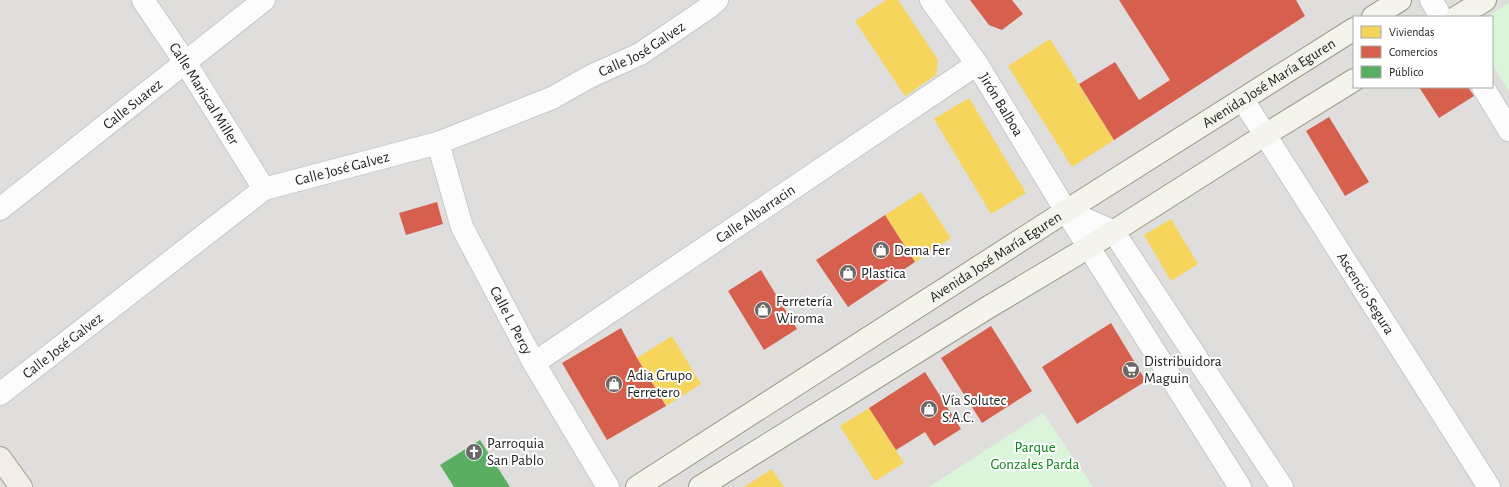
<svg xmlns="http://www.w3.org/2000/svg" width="1509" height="487" font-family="'Alegreya Sans',sans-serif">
<rect width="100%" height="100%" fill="#f0eeeb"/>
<path fill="#dfdedc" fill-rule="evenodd" d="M 0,0 L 1509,0 L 1509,487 L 0,487 ZM 1354,17 L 1492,17 L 1492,87 L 1354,87 Z"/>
<path fill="#daf5da" d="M 1509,3 L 1509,92 L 1492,64 L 1492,17 L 1487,17 Z
M 1043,413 L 1093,487 L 929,487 Z"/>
<path fill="#f6d55c" d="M 886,0 L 898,0 L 938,60 L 936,75 L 905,96 L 855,21 Z
M 1050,39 L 1114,140 L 1072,167 L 1008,66 Z
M 969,98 L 1026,193 L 991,214 L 934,119 Z
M 921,192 L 951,238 L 915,262 L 885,215 Z
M 1171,219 L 1198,264 L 1171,281 L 1144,235 Z
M 672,336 L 701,384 L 666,406 L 637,358 Z
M 869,408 L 904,463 L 875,481 L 840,426 Z
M 772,469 L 784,487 L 744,487 L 747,485 Z"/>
<path fill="#d6604d" d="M 970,0 L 1012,0 L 1023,14 L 1002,30 L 989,25 Z
M 1119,0 L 1296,0 L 1305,16 L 1114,140 L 1079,84 L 1115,62 L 1139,100 L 1170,80 Z
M 1419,87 L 1468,87 L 1474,96 L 1439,118 Z
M 1329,117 L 1369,182 L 1345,196 L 1306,131 Z
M 437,202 L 443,224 L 406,235 L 399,213 Z
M 885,215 L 915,262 L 848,307 L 816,260 Z
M 761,270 L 797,329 L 764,350 L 728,291 Z
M 1111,323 L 1146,381 L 1077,424 L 1042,367 Z
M 991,326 L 1032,391 L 982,423 L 941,358 Z
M 621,328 L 637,358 L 666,406 L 607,440 L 562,363 Z
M 925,372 L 961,429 L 934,446 L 925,432 L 896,450 L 869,408 Z"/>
<path fill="#5aae61" d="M 480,440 L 510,487 L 454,487 L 440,465 Z"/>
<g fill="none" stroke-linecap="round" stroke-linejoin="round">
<g stroke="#c9c8c7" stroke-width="24">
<g id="minor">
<path id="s1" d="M 143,0 L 185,62 L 264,189"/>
<path id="s2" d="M 931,0 L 977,64 L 1066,211 L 1240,487"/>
<path d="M 1431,0 L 1441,17"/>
<path d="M 1483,87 L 1509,130"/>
<path id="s3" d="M 1243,100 L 1489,487"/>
<path id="s4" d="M 438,143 L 462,227 L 534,363 L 608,487"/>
<path id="s5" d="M 0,209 L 264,0"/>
<path d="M 1066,211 L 1113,231 L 1282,487"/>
<path id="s6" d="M 534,363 L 977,64"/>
<path id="s7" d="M 0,394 L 264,189 L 438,143 L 552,98 L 591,76 L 640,54 L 708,8 L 717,0"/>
</g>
</g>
<g stroke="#999a82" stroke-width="24">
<g id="secondary">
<path d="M 1373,17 L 1400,0"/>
<path d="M 1457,17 L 1485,0"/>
<path id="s8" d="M 637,487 L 1066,211 L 1354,29"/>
<path d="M 700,487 L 987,308 L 1089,247 L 1265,135 L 1354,80"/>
</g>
</g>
<g stroke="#a79c86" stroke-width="24">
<path id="primary" d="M 0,458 L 21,487"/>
</g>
<use href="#minor" stroke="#fdfcfc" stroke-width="22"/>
<use href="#secondary" stroke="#f4f4ed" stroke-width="22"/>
<use href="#primary" stroke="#f3ede7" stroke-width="22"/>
</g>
<defs>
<g id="shop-disc" transform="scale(0.9)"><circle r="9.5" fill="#6a6968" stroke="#fff"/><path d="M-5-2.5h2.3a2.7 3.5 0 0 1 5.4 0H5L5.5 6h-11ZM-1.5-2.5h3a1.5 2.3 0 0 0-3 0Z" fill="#fff"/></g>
<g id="supermarket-disc" transform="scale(0.9)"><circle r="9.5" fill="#6a6968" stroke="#fff"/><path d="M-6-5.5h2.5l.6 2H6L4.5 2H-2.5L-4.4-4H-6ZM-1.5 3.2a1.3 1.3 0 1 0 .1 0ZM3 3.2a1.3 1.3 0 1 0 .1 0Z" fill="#fff"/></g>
<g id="church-disc" transform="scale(0.9)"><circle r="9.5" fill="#6a6968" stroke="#fff"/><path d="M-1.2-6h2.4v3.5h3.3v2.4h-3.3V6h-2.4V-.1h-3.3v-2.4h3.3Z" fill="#fff"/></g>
</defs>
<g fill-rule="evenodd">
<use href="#shop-disc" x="881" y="250"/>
<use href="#shop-disc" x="848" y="273"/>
<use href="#shop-disc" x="763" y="310"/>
<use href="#supermarket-disc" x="1131" y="370"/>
<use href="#shop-disc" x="614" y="384"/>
<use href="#shop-disc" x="929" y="409"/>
<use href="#church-disc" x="474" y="452"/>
</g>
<g text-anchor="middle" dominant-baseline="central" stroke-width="4" stroke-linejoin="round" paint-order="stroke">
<g font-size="15" fill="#222" stroke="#fff">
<text stroke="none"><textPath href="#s7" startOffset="739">Calle José Galvez</textPath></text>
<text stroke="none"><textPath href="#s8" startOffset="750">Avenida José María Eguren</textPath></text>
<text stroke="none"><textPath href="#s1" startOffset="112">Calle Mariscal Miller</textPath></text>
<text stroke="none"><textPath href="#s5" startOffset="169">Calle Suarez</textPath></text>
<text stroke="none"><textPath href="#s2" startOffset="126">Jirón Balboa</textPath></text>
<text stroke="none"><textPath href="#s7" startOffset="415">Calle José Galvez</textPath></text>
<text stroke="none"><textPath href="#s6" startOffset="267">Calle Albarracin</textPath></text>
<text stroke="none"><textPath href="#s8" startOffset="426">Avenida José María Eguren</textPath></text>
<text stroke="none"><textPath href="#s3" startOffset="229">Ascencio Segura</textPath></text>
<text stroke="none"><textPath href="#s4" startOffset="193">Calle L. Percy</textPath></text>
<text stroke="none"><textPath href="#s7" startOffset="79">Calle José Galvez</textPath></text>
</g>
<g font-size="15" fill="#222" stroke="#fff" text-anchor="start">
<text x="894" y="250">Dema Fer</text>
<text x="861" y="273">Plastica</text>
<text x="776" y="301">Ferretería<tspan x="776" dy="17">Wiroma</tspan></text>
<text x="1144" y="361">Distribuidora<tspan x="1144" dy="17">Maguin</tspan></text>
<text x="627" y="375">Adia Grupo<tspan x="627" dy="17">Ferretero</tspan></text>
<text x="942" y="400">Vía Solutec<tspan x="942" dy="17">S.A.C.</tspan></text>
<text x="487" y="443">Parroquia<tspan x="487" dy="17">San Pablo</tspan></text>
</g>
<g font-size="15" fill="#0c8416" stroke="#fff">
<text x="1035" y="447">Parque<tspan x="1035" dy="17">Gonzales Parda</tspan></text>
</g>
</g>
<rect x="1353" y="16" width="140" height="72" fill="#ffffff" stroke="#a7a7a7"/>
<rect x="1361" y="26" width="20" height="12" fill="#f6d55c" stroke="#a7a7a7"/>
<text x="1389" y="36" font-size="12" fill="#222222">Viviendas</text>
<rect x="1361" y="46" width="20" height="12" fill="#d6604d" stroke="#a7a7a7"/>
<text x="1389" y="56" font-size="12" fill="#222222">Comercios</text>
<rect x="1361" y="66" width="20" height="12" fill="#5aae61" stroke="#a7a7a7"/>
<text x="1389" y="76" font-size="12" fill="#222222">Público</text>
</svg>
